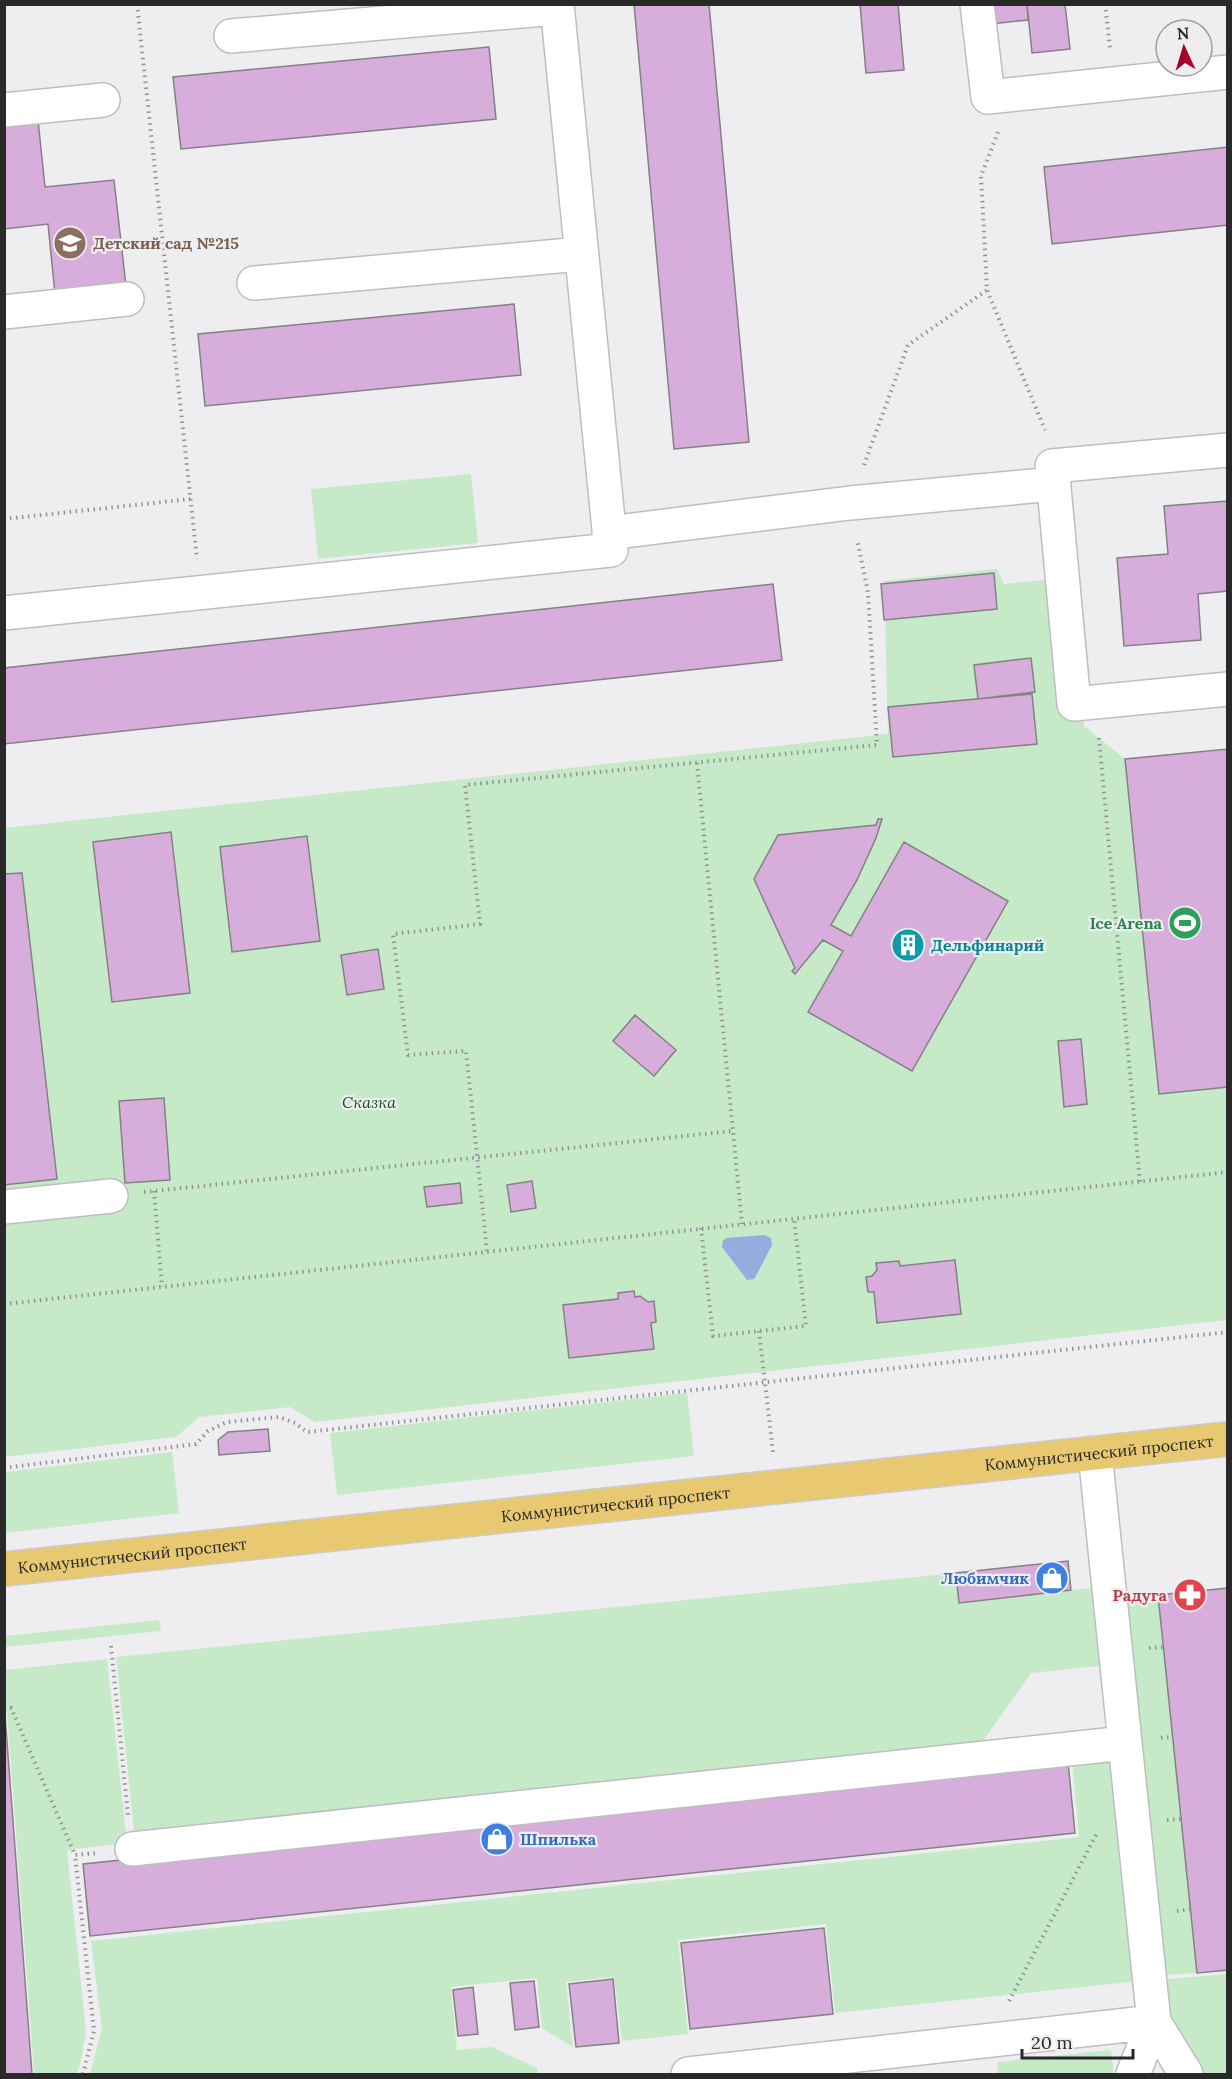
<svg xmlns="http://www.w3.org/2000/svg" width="1232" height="2079" font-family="Lora,serif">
<rect width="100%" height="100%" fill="#eeeef1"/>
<path fill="#c6e9c7" d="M 471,474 L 478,543 L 318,559 L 311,489 Z
M 997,569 L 1004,584 L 1066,578 L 1084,726 L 1125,759 L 1227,749 L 1227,1320 L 315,1422 L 290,1407 L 199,1417 L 176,1437 L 5,1457 L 4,828 L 888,734 L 884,581 Z
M 687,1393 L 694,1456 L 337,1495 L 330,1433 Z
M 172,1452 L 179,1513 L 5,1533 L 5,1472 Z
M 956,1573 L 960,1603 L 1099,1587 L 1108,1665 L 1031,1673 L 976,1751 L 135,1841 L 116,1657 Z
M 1158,1595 L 1197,1973 L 1150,1976 L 1110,1600 Z
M 159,1620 L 161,1631 L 5,1647 L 5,1636 Z
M 107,1659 L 127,1843 L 67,1850 L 86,2031 L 80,2066 L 76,2074 L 34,2074 L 7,1712 L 5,1712 L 5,1670 Z
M 1117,1759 L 1139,1981 L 835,2013 L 826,1924 L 678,1940 L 688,2034 L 622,2041 L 614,1977 L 566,1982 L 573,2047 L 542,2028 L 537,1978 L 451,1987 L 457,2050 L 492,2047 L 537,2068 L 538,2074 L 90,2074 L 102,2029 L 91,1941 L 1079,1837 L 1072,1762 Z
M 1227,1974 L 1227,2074 L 1195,2074 L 1160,2017 L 1157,1980 Z
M 1111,2050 L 1114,2074 L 997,2074 L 998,2062 Z"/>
<path fill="#94adde" d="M 764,1235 L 771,1238 L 772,1245 L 756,1276 L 754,1279 L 747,1280 L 722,1247 L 723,1240 L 727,1238 Z"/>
<path fill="#d7aedb" stroke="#838183" stroke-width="1.5" d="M 634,4 L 709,4 L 749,442 L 674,449 Z
M 860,4 L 898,4 L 904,70 L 866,73 Z
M 989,4 L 1027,4 L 1028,20 L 991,24 Z
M 1027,4 L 1065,4 L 1070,49 L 1032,53 Z
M 489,47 L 496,119 L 181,149 L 173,77 Z
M 38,120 L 45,187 L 114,180 L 126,286 L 55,294 L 48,224 L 4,229 L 4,123 Z
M 1228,147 L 1228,225 L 1052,244 L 1044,167 Z
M 514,304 L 521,375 L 205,406 L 198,334 Z
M 1228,501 L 1228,591 L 1198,594 L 1201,640 L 1124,646 L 1117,558 L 1168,554 L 1164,506 Z
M 994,573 L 997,609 L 884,620 L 881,584 Z
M 773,584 L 782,660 L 4,744 L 4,668 Z
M 1031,658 L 1035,692 L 978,699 L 974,665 Z
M 1032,694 L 1037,744 L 893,757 L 888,707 Z
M 1228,749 L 1228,1087 L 1159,1094 L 1125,759 Z
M 878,819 L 882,819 L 876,838 L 857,880 L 831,925 L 851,936 L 904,842 L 1008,901 L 912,1071 L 808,1012 L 843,951 L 823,940 L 795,974 L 792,971 L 795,968 L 754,879 L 778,835 L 876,825 Z
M 171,832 L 190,993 L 112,1002 L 93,842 Z
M 307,836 L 320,941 L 232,952 L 220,847 Z
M 22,873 L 57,1179 L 4,1185 L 4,874 Z
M 378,949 L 384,989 L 347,995 L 341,955 Z
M 635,1015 L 676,1050 L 654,1076 L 613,1041 Z
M 1081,1039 L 1087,1104 L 1064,1107 L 1058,1041 Z
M 164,1098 L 170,1180 L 125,1183 L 119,1101 Z
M 532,1181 L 536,1208 L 511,1212 L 507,1185 Z
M 460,1183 L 462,1203 L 427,1207 L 424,1187 Z
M 955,1260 L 961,1314 L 877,1323 L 874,1292 L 868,1292 L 866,1277 L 872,1276 L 877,1270 L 876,1263 L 899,1261 L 900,1266 Z
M 634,1291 L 635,1297 L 640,1296 L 648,1302 L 654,1301 L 656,1322 L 651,1323 L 654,1349 L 569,1358 L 563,1305 L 618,1299 L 618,1293 Z
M 268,1429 L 270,1451 L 219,1455 L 218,1440 L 228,1432 Z
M 1068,1561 L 1071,1590 L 959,1603 L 956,1573 Z
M 1228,1588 L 1228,1970 L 1197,1973 L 1158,1595 Z
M 5,1715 L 32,2074 L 4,2074 Z
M 1068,1762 L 1075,1833 L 90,1936 L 83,1864 Z
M 824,1928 L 833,2014 L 690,2029 L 681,1943 Z
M 613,1979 L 619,2043 L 576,2047 L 569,1984 Z
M 534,1981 L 539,2027 L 515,2030 L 510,1983 Z
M 473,1987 L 478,2034 L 458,2036 L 453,1990 Z"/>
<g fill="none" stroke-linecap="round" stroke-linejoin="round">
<g stroke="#bebec1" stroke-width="36">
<path id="minor" d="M 977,4 L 988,97 L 1228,72
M 231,36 L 557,8
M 4,110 L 103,100
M 254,283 L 581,254
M 4,312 L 127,299
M 1228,450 L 1052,466 L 1074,704 L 1228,689
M 609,533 L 850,503 L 1054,484
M 4,613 L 611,550 L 557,4
M 4,1207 L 111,1196
M 132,1849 L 1125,1743
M 688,2074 L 1154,2022 L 1095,1453
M 1133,2074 L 1154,2022 L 1186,2074"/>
</g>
<g stroke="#ccc" stroke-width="36">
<g id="major">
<path id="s1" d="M 4,1569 L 1228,1439"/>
</g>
</g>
<path stroke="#939395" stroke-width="4" stroke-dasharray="1.5 4.5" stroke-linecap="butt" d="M 137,4 L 197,559
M 1105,4 L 1110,48
M 998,132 L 981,176 L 987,290 L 1045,430
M 864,465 L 908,345 L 987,290
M 4,519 L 191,499
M 1099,738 L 1140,1182
M 697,763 L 742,1224
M 154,1191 L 162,1287
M 144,1192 L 733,1131
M 701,1228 L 713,1336 L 806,1326 L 794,1218
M 487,1251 L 466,1051 L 408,1055 L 393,934 L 480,924 L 465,785 L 877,745 L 868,592 L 857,539
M 4,1304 L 1228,1172
M 759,1331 L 773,1452
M 4,1468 L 196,1444 L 208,1431 L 227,1422 L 279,1417 L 295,1423 L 307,1432 L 1228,1332
M 111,1646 L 128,1815
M 1149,1648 L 1163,1647
M 4,1708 L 11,1708 L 75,1855
M 1161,1738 L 1172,1737
M 1167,1820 L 1181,1819
M 1177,1911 L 1190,1909
M 1009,2001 L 1097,1833
M 83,2074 L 94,2031 L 75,1855 L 98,1853"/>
<use href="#minor" stroke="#fff" stroke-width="33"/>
<use href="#major" stroke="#e8c870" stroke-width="33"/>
</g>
<defs>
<g id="school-disc" transform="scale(1.725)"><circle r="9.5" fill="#8d6e63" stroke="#eeeef1"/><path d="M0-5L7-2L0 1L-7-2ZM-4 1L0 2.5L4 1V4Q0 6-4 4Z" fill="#fff"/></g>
<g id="stadium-disc" transform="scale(1.725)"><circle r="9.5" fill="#2e9e5b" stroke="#eeeef1"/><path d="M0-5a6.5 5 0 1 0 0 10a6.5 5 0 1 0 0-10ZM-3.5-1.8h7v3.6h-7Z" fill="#fff"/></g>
<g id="building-disc" transform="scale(1.725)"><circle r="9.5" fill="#0f9aa8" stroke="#eeeef1"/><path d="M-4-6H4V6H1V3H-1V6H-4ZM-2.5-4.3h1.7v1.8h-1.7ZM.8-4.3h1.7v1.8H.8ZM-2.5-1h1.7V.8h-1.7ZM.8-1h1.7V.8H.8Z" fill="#fff"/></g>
<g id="shop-disc" transform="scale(1.725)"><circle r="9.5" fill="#3f7fe0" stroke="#eeeef1"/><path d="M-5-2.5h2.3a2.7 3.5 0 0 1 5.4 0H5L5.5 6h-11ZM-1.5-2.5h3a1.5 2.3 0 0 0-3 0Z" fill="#fff"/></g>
<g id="pharmacy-disc" transform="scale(1.725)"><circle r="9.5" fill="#e0444e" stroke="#eeeef1"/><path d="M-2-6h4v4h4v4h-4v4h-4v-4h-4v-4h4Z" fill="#fff"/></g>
</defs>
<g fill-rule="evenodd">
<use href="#school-disc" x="70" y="243"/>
<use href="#stadium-disc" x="1185" y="923"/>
<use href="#building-disc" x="908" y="945"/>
<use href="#shop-disc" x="1052" y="1578"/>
<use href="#pharmacy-disc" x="1190" y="1595"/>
<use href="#shop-disc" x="497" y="1839"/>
</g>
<g text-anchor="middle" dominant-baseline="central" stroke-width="4.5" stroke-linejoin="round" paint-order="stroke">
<g font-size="16" font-weight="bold" fill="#785e54" stroke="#eeeef1" text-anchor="start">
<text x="93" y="243">Детский сад №215</text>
</g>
<g font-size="16" font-weight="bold" fill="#27864d" stroke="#eeeef1" text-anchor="end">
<text x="1162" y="923">Ice Arena</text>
</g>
<g font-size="16" font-weight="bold" fill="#0d838f" stroke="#eeeef1" text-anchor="start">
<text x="931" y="945">Дельфинарий</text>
</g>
<g font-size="16" font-style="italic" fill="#0f521c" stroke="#eeeef1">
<text x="369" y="1102">Сказка</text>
</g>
<g font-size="16" fill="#29292a" stroke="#eeeef1">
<text stroke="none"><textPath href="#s1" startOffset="1101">Коммунистический проспект</textPath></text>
<text stroke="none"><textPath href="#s1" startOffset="615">Коммунистический проспект</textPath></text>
<text stroke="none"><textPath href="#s1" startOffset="129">Коммунистический проспект</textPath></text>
</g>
<g font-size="16" font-weight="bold" fill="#366cbe" stroke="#eeeef1" text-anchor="end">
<text x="1029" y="1578">Любимчик</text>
<text x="520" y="1839" text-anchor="start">Шпилька</text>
</g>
<g font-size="16" font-weight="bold" fill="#be3a42" stroke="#eeeef1" text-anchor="end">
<text x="1167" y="1595">Радуга</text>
</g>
</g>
<rect width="1232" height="2079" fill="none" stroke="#29292a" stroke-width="12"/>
<g transform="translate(1184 48) rotate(356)"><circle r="28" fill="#eeeef1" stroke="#9f9fa1" stroke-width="1.5"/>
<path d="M0-4.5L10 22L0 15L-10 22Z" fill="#a3042a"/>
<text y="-9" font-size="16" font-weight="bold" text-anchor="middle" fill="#29292a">N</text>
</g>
<path d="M1022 2049v9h111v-9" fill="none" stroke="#29292a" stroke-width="3"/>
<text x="1031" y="2049" font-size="18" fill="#29292a" stroke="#eeeef1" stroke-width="4.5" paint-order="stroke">20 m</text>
</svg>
